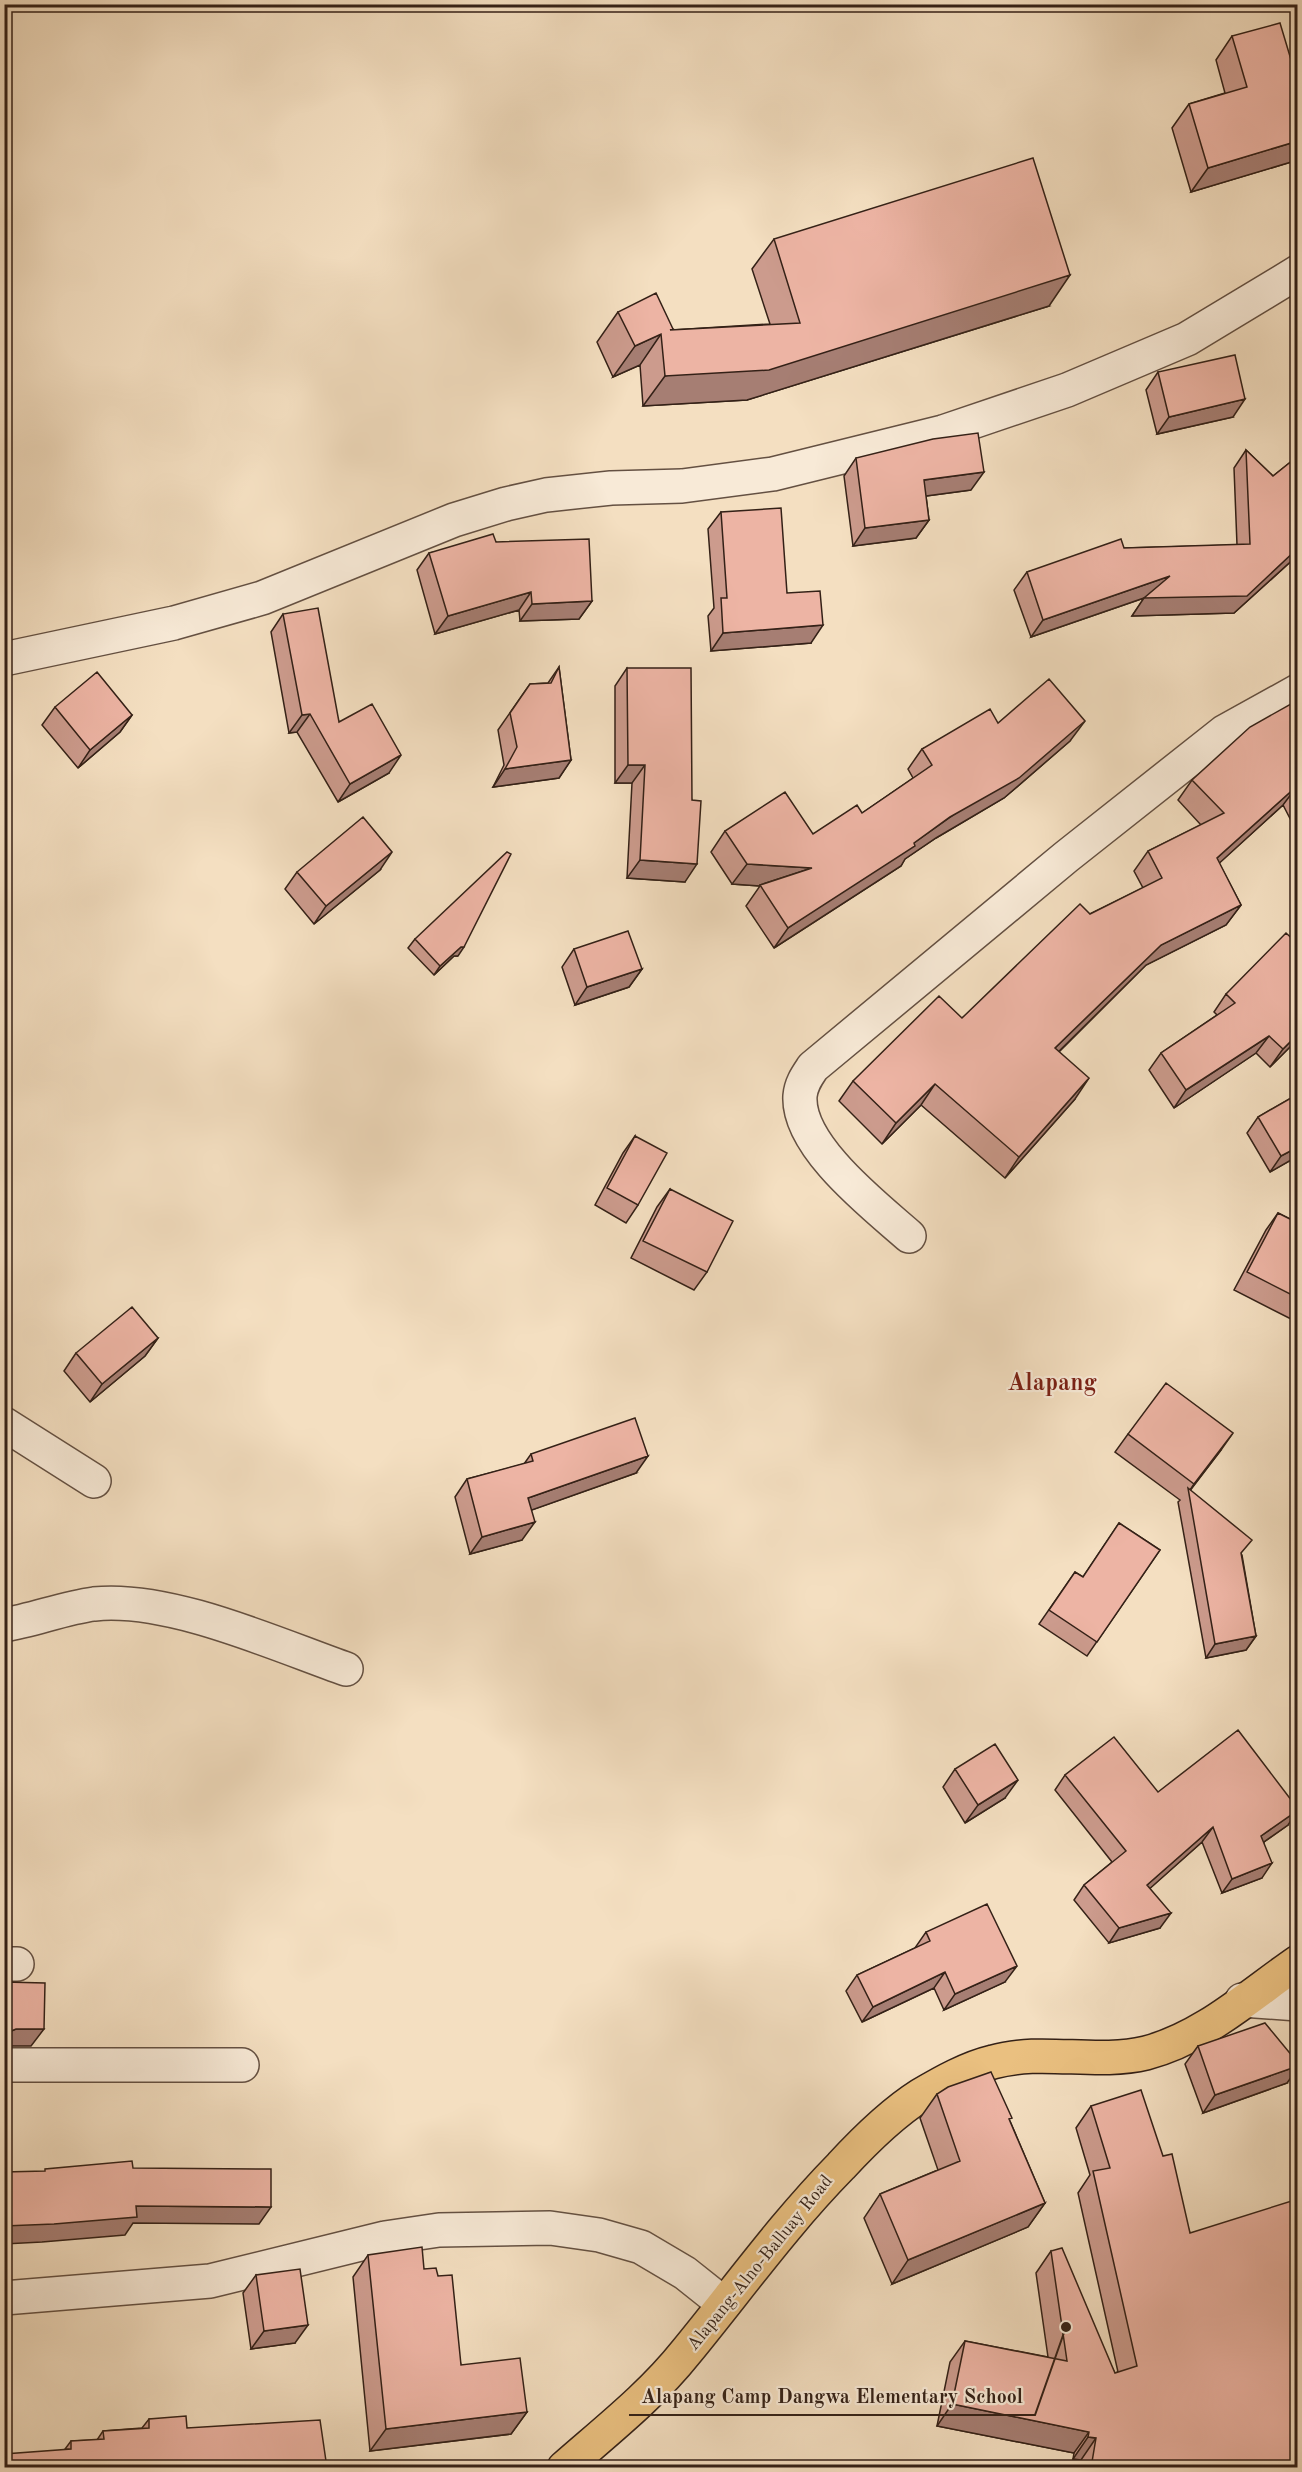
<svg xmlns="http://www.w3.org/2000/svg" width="1302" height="2472" font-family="'Old Standard TT',serif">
<rect width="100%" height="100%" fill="#f4dfc1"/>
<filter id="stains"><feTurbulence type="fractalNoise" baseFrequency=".00333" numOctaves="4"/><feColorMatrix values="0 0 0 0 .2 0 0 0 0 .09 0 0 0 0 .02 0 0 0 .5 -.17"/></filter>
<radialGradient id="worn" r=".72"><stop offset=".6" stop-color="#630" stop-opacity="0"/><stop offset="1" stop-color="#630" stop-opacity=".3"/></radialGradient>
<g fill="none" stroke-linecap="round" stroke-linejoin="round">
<g stroke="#645042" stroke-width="36">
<path id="minor" d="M 4,659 L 174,623 L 262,598 L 454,520 L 506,504 L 546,495 L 611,488 L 682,486 L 773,474 L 943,432 L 1067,390 L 1187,339 L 1298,272
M 909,1236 C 875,1206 797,1146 800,1096 C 801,1084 807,1076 813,1067 L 1066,857 L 1224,732 L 1298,691
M 4,1424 L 94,1481
M 4,1625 C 34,1620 64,1608 94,1604 C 169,1596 275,1644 346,1669
M 4,1964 L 17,1964
M 1242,2000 L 1298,2004
M 4,2065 L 242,2065
M 4,2298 L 210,2281 L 385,2238 L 439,2230 L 550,2228 L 599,2235 L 641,2247 L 685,2273 L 724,2304"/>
</g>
<g stroke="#342117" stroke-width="36">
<path id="major" d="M 564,2468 C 606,2431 651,2396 686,2352 C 737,2290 784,2224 841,2166 C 865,2140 891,2114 921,2095 C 943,2082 968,2068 993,2062 C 1042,2048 1096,2065 1146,2053 C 1204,2038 1250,1995 1298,1962"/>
</g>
<use href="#minor" stroke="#f8ead7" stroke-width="33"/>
<use href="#major" stroke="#eac080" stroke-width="33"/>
</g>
<path fill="#cc9b8d" stroke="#342117" stroke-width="1.5" d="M 1232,36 L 1295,73 L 1298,72 L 1298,160 L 1191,192 L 1172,128 L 1189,104 L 1225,93 L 1216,60 Z
M 774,239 L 1049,306 L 747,400 L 643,406 L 640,365 L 613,377 L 597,342 L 618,312 L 673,329 L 672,330 L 770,324 L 752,269 Z
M 1158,372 L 1233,417 L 1157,434 L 1146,390 Z
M 1246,450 L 1273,476 L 1298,456 L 1298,555 L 1234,613 L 1132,616 L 1144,598 L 1031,637 L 1014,590 L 1027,572 L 1124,548 L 1237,545 L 1234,468 Z
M 856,458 L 971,490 L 926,496 L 929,520 L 916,538 L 853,546 L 844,476 Z
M 721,512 L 787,593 L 811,643 L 711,651 L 708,616 L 714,608 L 708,529 Z
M 496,542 L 592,601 L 579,619 L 520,621 L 519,610 L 435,634 L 417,570 L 429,553 Z
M 283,614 L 339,722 L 389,773 L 338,802 L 297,732 L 289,733 L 271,632 Z
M 559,667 L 571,760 L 559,778 L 493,787 L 504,765 L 498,730 L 530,684 L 548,683 Z
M 627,668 L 692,800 L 685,882 L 627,878 L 632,783 L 615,783 L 615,686 Z
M 1298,700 L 1298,834 L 1283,805 L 1219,863 L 1241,905 L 1226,925 L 1146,965 L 1059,1052 L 1075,1099 L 1005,1178 L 921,1105 L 882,1144 L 839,1101 L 853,1081 L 962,1018 L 1090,914 L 1143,888 L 1134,871 L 1148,851 L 1201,825 L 1178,800 L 1192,780 Z
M 55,707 L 132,715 L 120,732 L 78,768 L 42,725 Z
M 998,723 L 1070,741 L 1004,798 L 936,838 L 905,859 L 901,866 L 774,948 L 746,906 L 760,886 L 732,884 L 711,852 L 725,831 L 813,834 L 862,813 L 913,778 L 908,769 L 922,749 Z
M 380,870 L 314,924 L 285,889 L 297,872 Z
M 415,939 L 458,956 L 454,956 L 434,975 L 408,948 Z
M 574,949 L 642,969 L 629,987 L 575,1005 L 562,967 Z
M 1226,994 L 1298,1039 L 1270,1067 L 1256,1053 L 1174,1108 L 1149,1070 L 1161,1053 L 1217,1015 L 1214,1012 Z
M 1298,1094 L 1298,1156 L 1270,1172 L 1247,1133 L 1258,1117 Z
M 635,1136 L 638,1205 L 626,1223 L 595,1205 L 623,1153 Z
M 670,1189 L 707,1272 L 694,1290 L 631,1258 L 657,1207 Z
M 1278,1213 L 1298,1223 L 1298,1321 L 1297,1322 L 1234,1290 L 1266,1230 Z
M 158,1338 L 145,1356 L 90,1402 L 64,1371 L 76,1353 Z
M 1128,1434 L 1221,1450 L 1190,1490 L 1242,1555 L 1256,1636 L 1246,1650 L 1206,1658 L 1178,1502 L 1180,1500 L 1115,1452 Z
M 531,1454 L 636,1473 L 531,1510 L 522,1540 L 470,1554 L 455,1497 L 467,1479 L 524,1464 Z
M 1119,1523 L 1160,1550 L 1087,1656 L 1039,1624 L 1075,1572 L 1083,1577 Z
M 955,1769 L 1005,1798 L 965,1823 L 943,1787 Z
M 1065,1775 L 1158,1792 L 1288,1825 L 1264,1842 L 1262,1878 L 1222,1893 L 1202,1842 L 1150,1888 L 1160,1928 L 1109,1943 L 1074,1900 L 1084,1885 L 1112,1862 L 1055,1790 Z
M 926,1932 L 1005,1982 L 944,2010 L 934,1988 L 862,2022 L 846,1991 L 857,1975 L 915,1948 Z
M 1198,2046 L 1287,2083 L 1203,2113 L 1185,2064 Z
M 937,2094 L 1010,2121 L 1045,2203 L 1028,2227 L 892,2284 L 864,2218 L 880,2194 L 938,2170 L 920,2118 Z
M 1091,2106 L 1163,2156 L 1190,2233 L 1298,2468 L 1080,2468 L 1081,2460 L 1073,2459 L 1074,2453 L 937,2426 L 950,2362 L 965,2341 L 1048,2357 L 1036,2273 L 1051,2251 L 1115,2373 L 1118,2372 L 1078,2193 L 1090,2175 L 1076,2128 Z
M 368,2255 L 424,2269 L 438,2276 L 461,2365 L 527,2412 L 511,2434 L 370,2451 L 353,2277 Z
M 256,2275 L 295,2343 L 251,2349 L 243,2293 Z
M 149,2419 L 187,2428 L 327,2468 L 65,2449 L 71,2441 L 97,2440 L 103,2431 L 142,2428 Z"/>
<path fill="#a67e73" stroke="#342117" stroke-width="1.5" d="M 1298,141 L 1298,160 L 1191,192 L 1208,168 Z
M 1070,275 L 1049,306 L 747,400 L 643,406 L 665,376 Z
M 661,334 L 640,365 L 613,377 L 635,346 Z
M 1245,399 L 1233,417 L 1157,434 L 1169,417 Z
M 984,472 L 971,490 L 911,498 L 924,480 Z
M 929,520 L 916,538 L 853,546 L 865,528 Z
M 1298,548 L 1298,555 L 1234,613 L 1132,616 L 1144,598 L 1031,637 L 1043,620 L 1170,576 Z
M 531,592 L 519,610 L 435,634 L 448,616 Z
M 592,601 L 579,619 L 520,621 L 532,604 Z
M 823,625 L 811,643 L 711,651 L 723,633 Z
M 310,714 L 297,732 L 289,733 L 302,715 Z
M 132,715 L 120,732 L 78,768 L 90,750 Z
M 1085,721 L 1070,741 L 1004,798 L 936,838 L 905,859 L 901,866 L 774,948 L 788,928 L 914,843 Z
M 401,755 L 389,773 L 338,802 L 350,784 Z
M 571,760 L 559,778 L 493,787 L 505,769 Z
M 628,765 L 645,765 L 632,783 L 615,783 Z
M 1298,785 L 1283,805 L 1202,879 L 1217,858 Z
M 392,852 L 380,870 L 314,924 L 326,906 Z
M 640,860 L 697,864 L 685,882 L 627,878 Z
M 747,864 L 812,868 L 760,885 L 760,886 L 732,884 Z
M 1241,905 L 1226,925 L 1146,965 L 1041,1069 L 1055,1048 L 1161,945 Z
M 461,947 L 464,947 L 458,956 L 454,956 L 434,975 L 440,966 Z
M 642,969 L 629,987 L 575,1005 L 587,987 Z
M 1298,1034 L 1298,1039 L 1270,1067 L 1283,1049 Z
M 1269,1036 L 1256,1053 L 1174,1108 L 1186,1090 Z
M 1089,1078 L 1075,1099 L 1005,1178 L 1019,1157 Z
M 935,1084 L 921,1105 L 882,1144 L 896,1123 Z
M 1298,1147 L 1298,1156 L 1270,1172 L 1281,1156 Z
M 158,1338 L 145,1356 L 90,1402 L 102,1384 Z
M 1233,1433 L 1221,1450 L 1189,1492 L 1194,1484 Z
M 648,1456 L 636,1473 L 515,1516 L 528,1498 Z
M 535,1522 L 522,1540 L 470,1554 L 482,1537 Z
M 1256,1636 L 1246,1650 L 1206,1658 L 1215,1644 Z
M 1018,1780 L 1005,1798 L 965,1823 L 978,1805 Z
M 1298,1810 L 1288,1825 L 1251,1851 L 1261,1836 Z
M 1213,1827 L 1202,1842 L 1137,1900 L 1147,1885 Z
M 1272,1863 L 1262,1878 L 1222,1893 L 1232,1879 Z
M 1171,1913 L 1160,1928 L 1109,1943 L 1119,1928 Z
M 1017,1966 L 1005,1982 L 944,2010 L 955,1994 Z
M 945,1972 L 934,1988 L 862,2022 L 873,2007 Z
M 16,2029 L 44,2029 L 31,2046 L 4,2046 L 4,2034 Z
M 1298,2066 L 1298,2068 L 1287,2083 L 1203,2113 L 1215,2095 Z
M 1045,2203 L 1028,2227 L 892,2284 L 908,2260 Z
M 136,2206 L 271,2207 L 259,2224 L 133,2223 L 125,2235 L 42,2242 L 4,2244 L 4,2226 Z
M 308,2325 L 295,2343 L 251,2349 L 264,2331 Z
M 952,2404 L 1089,2432 L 1074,2453 L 937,2426 Z
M 527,2412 L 511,2434 L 370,2451 L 386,2429 Z
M 1088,2437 L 1096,2438 L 1081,2460 L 1073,2459 Z"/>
<path fill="#edb4a4" stroke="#342117" stroke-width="1.5" d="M 1280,23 L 1295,73 L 1298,72 L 1298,141 L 1208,168 L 1189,104 L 1247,87 L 1232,36 Z
M 1033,158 L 1070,275 L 769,370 L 665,376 L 661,334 L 635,346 L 618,312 L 656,293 L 673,329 L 670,330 L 800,323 L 774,239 Z
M 1235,355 L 1245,399 L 1169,417 L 1158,372 Z
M 978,433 L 984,472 L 924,480 L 929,520 L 865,528 L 856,458 L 933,439 Z
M 1246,450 L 1273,476 L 1298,456 L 1298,548 L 1247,596 L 1144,598 L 1170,576 L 1043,620 L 1027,572 L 1121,539 L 1124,548 L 1250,544 Z
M 781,508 L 787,593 L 820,591 L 823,625 L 723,633 L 721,598 L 727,598 L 721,512 Z
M 493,534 L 496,542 L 589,539 L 592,601 L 532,604 L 531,592 L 448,616 L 429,553 Z
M 318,608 L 339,722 L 372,704 L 401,755 L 350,784 L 310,714 L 302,715 L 283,614 Z
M 559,667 L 571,760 L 505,769 L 517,747 L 510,713 L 530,684 L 551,683 Z
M 627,668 L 691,668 L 692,800 L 701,801 L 697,864 L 640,860 L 645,765 L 628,765 Z
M 97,672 L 132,715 L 90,750 L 55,707 Z
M 1049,679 L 1085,721 L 1019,778 L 950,817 L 914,843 L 915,846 L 788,928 L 760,885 L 812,868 L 747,864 L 725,831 L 785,792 L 813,834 L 857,805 L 862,813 L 932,765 L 922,749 L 990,709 L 998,723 Z
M 1298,700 L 1298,785 L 1217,858 L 1241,905 L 1161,945 L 1055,1048 L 1089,1078 L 1019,1157 L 935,1084 L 896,1123 L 853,1081 L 939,996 L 962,1018 L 1080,904 L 1090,914 L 1162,878 L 1148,851 L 1224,813 L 1192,780 L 1250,727 Z
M 363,817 L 392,852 L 326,906 L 297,872 Z
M 507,852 L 511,854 L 464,947 L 461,947 L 440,966 L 415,939 Z
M 628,931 L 642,969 L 587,987 L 574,949 Z
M 1286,933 L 1298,944 L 1298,1034 L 1283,1049 L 1269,1036 L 1186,1090 L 1161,1053 L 1235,1003 L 1226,994 Z
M 1298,1094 L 1298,1147 L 1281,1156 L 1258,1117 Z
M 635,1136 L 667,1153 L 638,1205 L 607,1188 Z
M 670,1189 L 733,1221 L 707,1272 L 643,1241 Z
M 1278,1213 L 1298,1223 L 1298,1298 L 1247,1272 Z
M 132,1307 L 158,1338 L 102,1384 L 76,1353 Z
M 1166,1383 L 1233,1433 L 1194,1484 L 1128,1434 Z
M 635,1418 L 648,1456 L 528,1498 L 535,1522 L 482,1537 L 467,1479 L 533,1461 L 531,1454 Z
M 1188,1488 L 1252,1540 L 1241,1553 L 1256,1636 L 1215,1644 Z
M 1119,1523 L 1160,1550 L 1097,1642 L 1049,1610 L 1075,1572 L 1083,1577 Z
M 1238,1730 L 1298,1809 L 1298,1810 L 1261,1836 L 1272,1863 L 1232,1879 L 1213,1827 L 1147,1885 L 1171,1913 L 1119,1928 L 1084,1885 L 1126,1851 L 1065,1775 L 1114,1737 L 1158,1792 Z
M 995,1744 L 1018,1780 L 978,1805 L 955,1769 Z
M 987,1904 L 1017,1966 L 955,1994 L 945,1972 L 873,2007 L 857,1975 L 930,1941 L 926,1932 Z
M 4,1982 L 45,1983 L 44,2029 L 16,2029 L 4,2034 Z
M 1265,2023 L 1298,2063 L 1298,2066 L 1215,2095 L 1198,2046 Z
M 991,2072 L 1012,2118 L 1009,2119 L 1045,2203 L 908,2260 L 880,2194 L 960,2161 L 937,2094 L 948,2087 Z
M 1141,2090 L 1163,2156 L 1172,2154 L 1190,2233 L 1298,2199 L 1298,2468 L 1091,2468 L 1096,2438 L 1088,2437 L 1089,2432 L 952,2404 L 965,2341 L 1067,2361 L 1051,2251 L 1062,2248 L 1115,2373 L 1137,2366 L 1093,2171 L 1110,2168 L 1091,2106 Z
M 132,2161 L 133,2168 L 271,2169 L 271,2207 L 136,2206 L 137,2217 L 54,2224 L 4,2226 L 4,2172 L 45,2171 L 45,2169 Z
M 422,2247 L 424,2269 L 436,2268 L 438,2276 L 452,2275 L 461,2365 L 520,2358 L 527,2412 L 386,2429 L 368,2255 Z
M 300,2269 L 308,2325 L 264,2331 L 256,2275 Z
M 186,2416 L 187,2428 L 320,2420 L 327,2468 L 4,2468 L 4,2454 L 71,2449 L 71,2441 L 104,2439 L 103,2431 L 149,2428 L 149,2419 Z"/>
<g text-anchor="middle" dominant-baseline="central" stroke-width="4.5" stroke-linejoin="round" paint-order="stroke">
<g font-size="18" fill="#342117" stroke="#f8ead7">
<text transform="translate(760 2263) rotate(-51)">Alapang-Alno-Balluay Road</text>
</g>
<g font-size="24" font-weight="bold" fill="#7a1f14" stroke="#f8ead7">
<text x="1052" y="1384">Alapang</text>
</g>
</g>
<path fill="none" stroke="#342117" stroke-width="2" d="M1066 2327L1035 2415H629"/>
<circle fill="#342117" stroke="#f8ead7" stroke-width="2" cx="1066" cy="2327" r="6"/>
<g font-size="20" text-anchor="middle" font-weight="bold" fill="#342117" stroke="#f8ead7" stroke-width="4.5" stroke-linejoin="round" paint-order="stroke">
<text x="832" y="2403">Alapang Camp Dangwa Elementary School</text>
</g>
<rect width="1302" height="2472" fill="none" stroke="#f4dfc1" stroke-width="24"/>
<rect x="6" y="6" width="1290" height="2460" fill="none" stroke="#342117" stroke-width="3"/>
<rect x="12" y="12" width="1278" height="2448" fill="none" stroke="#342117" stroke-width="1.5"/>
<rect width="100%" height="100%" filter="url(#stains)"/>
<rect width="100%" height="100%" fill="url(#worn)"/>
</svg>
